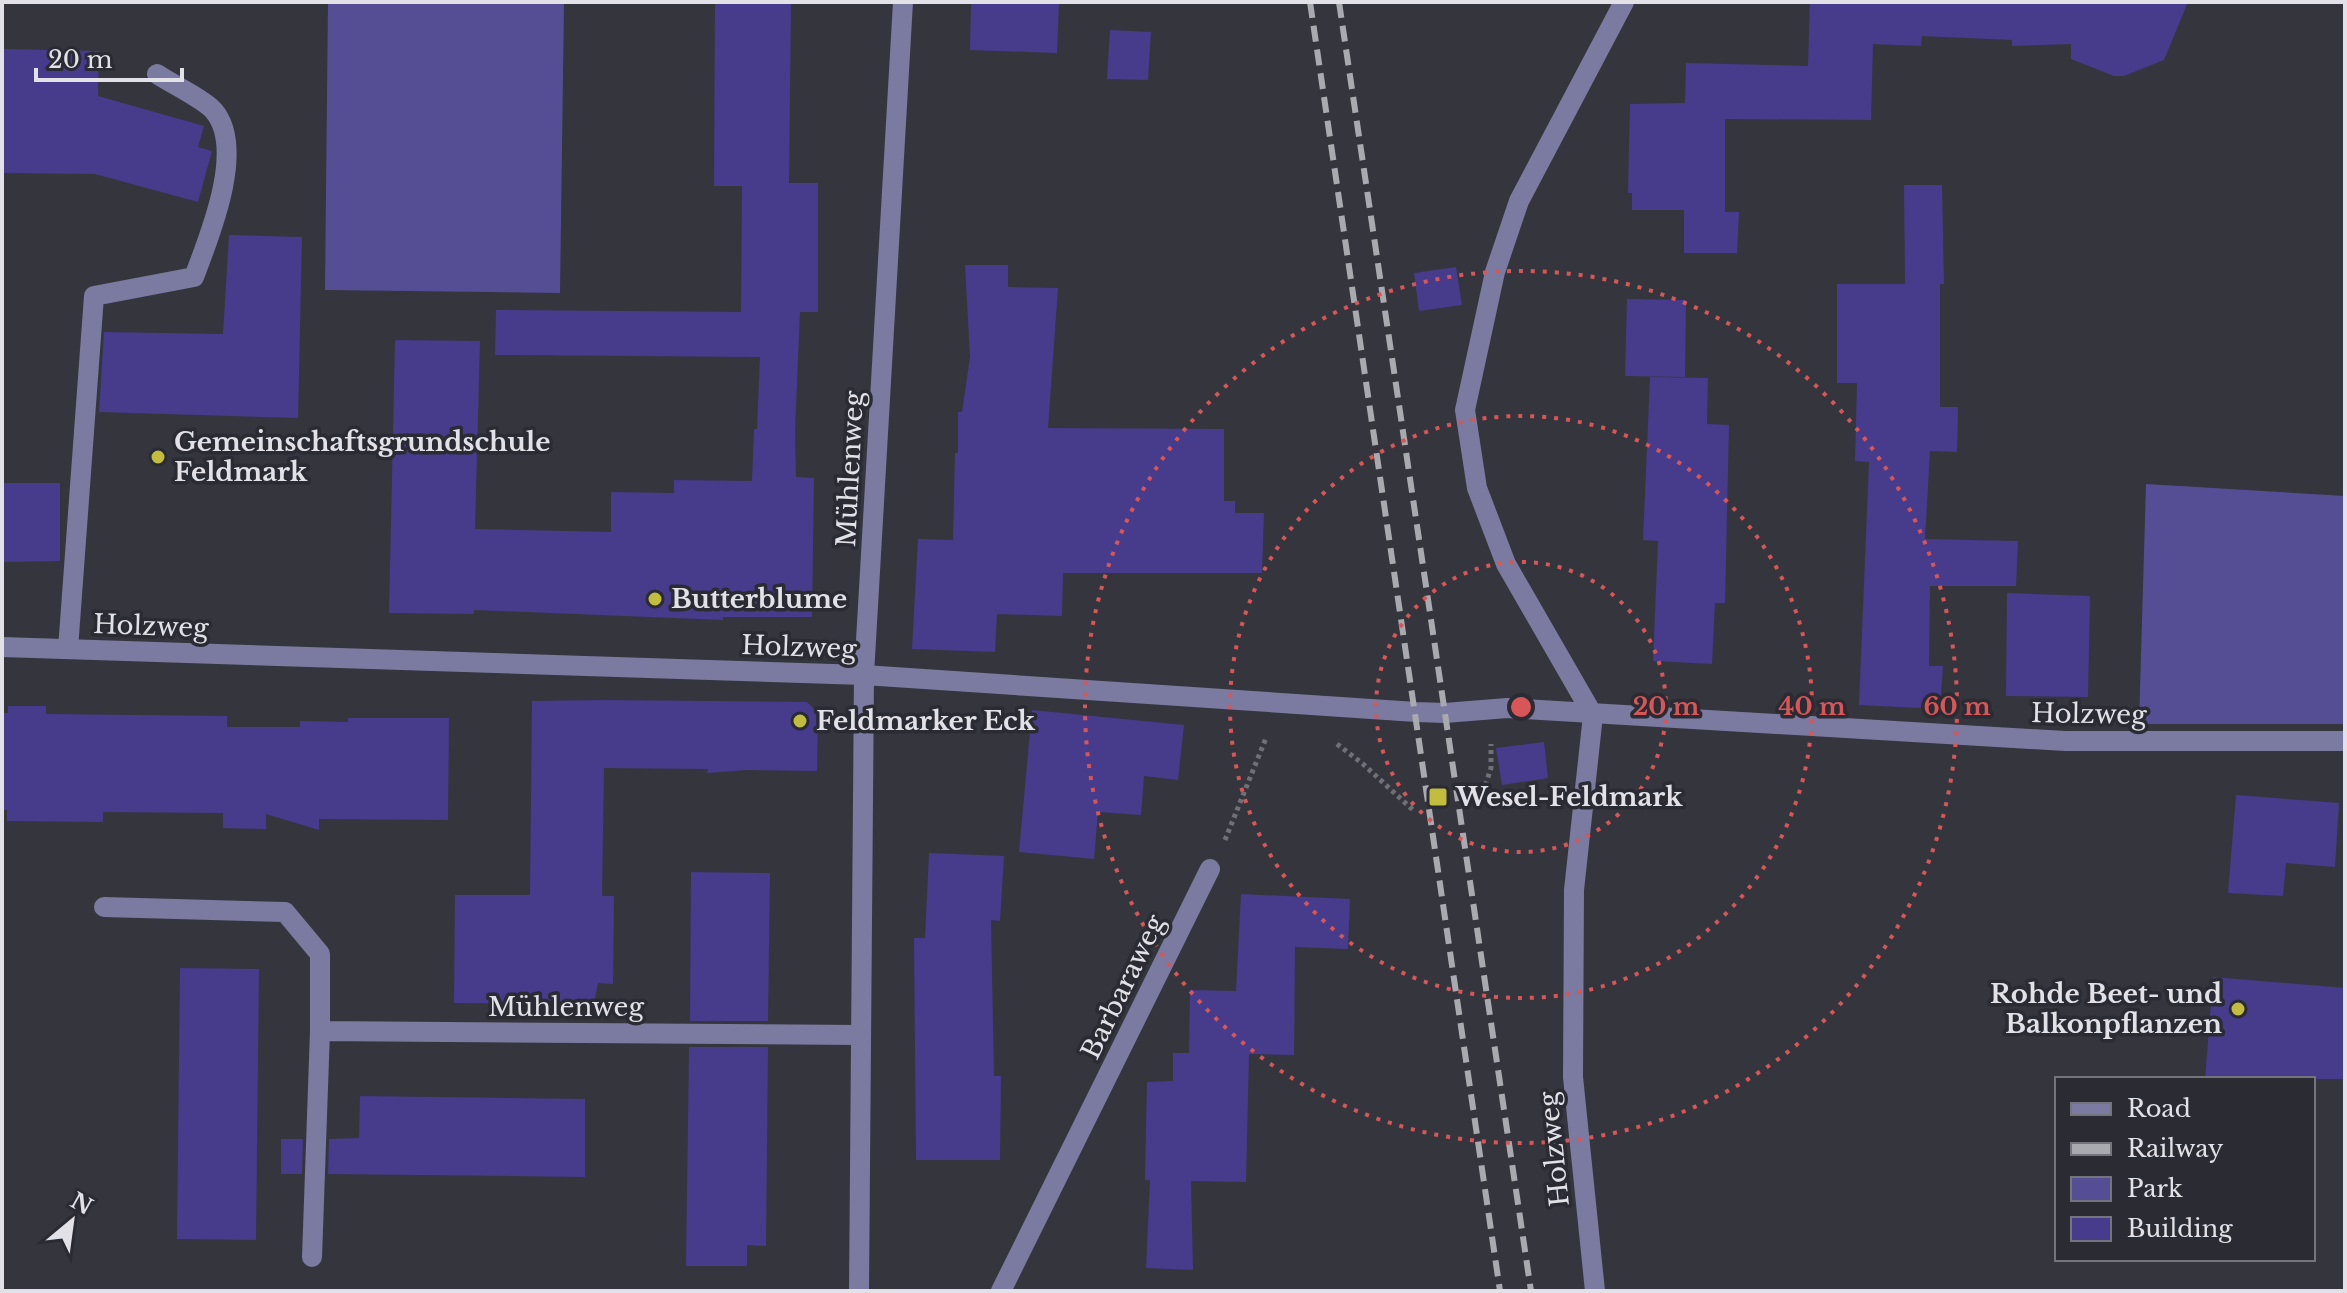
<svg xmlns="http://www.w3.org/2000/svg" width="2347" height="1293" font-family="'Libre Baskerville',serif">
<rect width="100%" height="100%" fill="#35353e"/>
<path fill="#564e95" d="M 328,2 L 564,2 L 560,293 L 325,290 Z
M 2146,484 L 2345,496 L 2345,724 L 2139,724 Z"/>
<path fill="#473b8b" d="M 715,2 L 791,2 L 789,183 L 818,183 L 818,312 L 800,312 L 795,431 L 796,477 L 814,478 L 812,617 L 723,617 L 723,620 L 474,610 L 474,614 L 389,613 L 395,340 L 480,341 L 475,529 L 611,532 L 611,492 L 674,493 L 674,480 L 752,481 L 754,429 L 757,429 L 760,357 L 495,355 L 496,310 L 741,312 L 742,186 L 714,186 Z
M 971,2 L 1059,2 L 1057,53 L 970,50 Z
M 1810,2 L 2188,2 L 2164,60 L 2124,76 L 2114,76 L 2071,59 L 2071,44 L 2012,46 L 2012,40 L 1922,36 L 1921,46 L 1873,44 L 1871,120 L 1725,119 L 1725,212 L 1739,212 L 1737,253 L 1684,253 L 1684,210 L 1632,210 L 1632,193 L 1628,193 L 1630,104 L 1685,103 L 1686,63 L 1808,66 Z
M 1110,30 L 1151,32 L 1148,80 L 1107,79 Z
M 2,49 L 99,51 L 98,96 L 204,126 L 198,147 L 212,151 L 198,202 L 95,174 L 2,173 Z
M 1904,185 L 1942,185 L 1944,284 L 1940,284 L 1940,407 L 1958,407 L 1957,452 L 1930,451 L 1925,539 L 2018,541 L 2016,586 L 1930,586 L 1929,666 L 1943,666 L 1940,709 L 1859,705 L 1869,462 L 1855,461 L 1857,383 L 1837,383 L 1837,284 L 1905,284 Z
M 229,235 L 302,237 L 298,418 L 99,412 L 104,332 L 223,334 Z
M 965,265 L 1008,265 L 1008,287 L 1058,288 L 1048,428 L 1224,429 L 1224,501 L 1235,501 L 1235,513 L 1264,513 L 1262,573 L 1063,573 L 1062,616 L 997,614 L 995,652 L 912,649 L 918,539 L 953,540 L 955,453 L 958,453 L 958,412 L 962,412 L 970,357 Z
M 1456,267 L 1462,305 L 1419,311 L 1414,273 Z
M 1627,299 L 1686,300 L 1685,377 L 1625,376 Z
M 1650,377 L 1708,378 L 1707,424 L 1729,425 L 1725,603 L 1715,603 L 1712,664 L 1653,661 L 1658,541 L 1643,540 Z
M 2,483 L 60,483 L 60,561 L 2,562 Z
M 2007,593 L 2090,596 L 2088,697 L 2006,696 Z
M 602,700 L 807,702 L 818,713 L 817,771 L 747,770 L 707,773 L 708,769 L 604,768 L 602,896 L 614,896 L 613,984 L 598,983 L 594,1004 L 454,1003 L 455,895 L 530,895 L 532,701 Z
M 8,706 L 46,706 L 46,714 L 227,716 L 227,727 L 300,727 L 300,721 L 348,722 L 348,718 L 449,718 L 448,820 L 319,819 L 319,830 L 266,814 L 266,829 L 223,828 L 223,813 L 103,812 L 103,822 L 7,821 L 7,810 L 2,810 L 2,713 L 8,713 Z
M 1032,710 L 1184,725 L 1178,780 L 1144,776 L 1141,815 L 1098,812 L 1094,859 L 1019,852 Z
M 1544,742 L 1548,778 L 1502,785 L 1496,748 Z
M 2236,795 L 2339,803 L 2335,867 L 2286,863 L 2283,896 L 2228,893 Z
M 929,853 L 1004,856 L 1000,921 L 991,920 L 994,1076 L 1001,1076 L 1000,1160 L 916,1160 L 914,938 L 925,938 Z
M 691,872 L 770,873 L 768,1021 L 690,1021 Z
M 1241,894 L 1350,899 L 1348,949 L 1295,947 L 1294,1055 L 1249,1054 L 1246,1182 L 1191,1181 L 1193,1270 L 1146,1268 L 1150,1180 L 1145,1180 L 1147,1082 L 1173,1081 L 1173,1053 L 1189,1053 L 1190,990 L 1236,991 Z
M 180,968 L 259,969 L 256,1240 L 177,1239 Z
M 2213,977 L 2345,988 L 2345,1079 L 2205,1079 Z
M 689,1047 L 768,1047 L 766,1246 L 747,1245 L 747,1266 L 686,1266 Z
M 360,1096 L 585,1099 L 585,1177 L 328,1174 L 329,1139 L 359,1138 Z
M 281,1139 L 303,1139 L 302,1174 L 281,1174 Z"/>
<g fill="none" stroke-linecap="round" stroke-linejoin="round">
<path stroke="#707078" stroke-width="5" stroke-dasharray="4 4" stroke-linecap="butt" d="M 1337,744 L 1363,764 L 1413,810
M 1478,808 L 1491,768 L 1491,744
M 1225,840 L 1266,738"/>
<path stroke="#7b7aa0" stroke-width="20" d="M 2,647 L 864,675 L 1416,712 L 1445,713 L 1507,708 L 2065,741 L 2345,741
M 68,649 L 94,296 L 194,277 C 209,237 246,149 214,111 C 205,100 170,83 157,74
M 104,907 L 285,912 L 320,954 L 320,1031 L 312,1257
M 320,1031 L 861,1035
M 859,1291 L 864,675 L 903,2
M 1001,1291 L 1210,869
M 1595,1291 L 1573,1077 L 1574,890 L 1593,715 L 1506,564 L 1477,488 L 1465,410 L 1495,272 L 1519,201 L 1624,2"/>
<path stroke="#a9a9b0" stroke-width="6" stroke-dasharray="16 8" stroke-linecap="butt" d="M 1310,2 L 1500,1291
M 1339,2 L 1531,1291"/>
</g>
<g fill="none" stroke="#d95658" stroke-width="4" stroke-dasharray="4 8">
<circle cx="1521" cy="707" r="145"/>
<circle cx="1521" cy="707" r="291"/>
<circle cx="1521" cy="707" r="436"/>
</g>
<g fill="#c3bd3e" stroke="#2b2b34" stroke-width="3">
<circle cx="158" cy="457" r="8"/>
<circle cx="655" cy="599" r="8"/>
<circle cx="800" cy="721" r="8"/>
<rect x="1428" y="787" width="20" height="20" rx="4"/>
<circle cx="2238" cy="1009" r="8"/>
</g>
<g text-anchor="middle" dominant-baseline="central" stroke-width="7" stroke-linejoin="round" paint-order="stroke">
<g font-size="26" font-weight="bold" fill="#e1e1e7" stroke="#2b2b34" text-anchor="start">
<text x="174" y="442">Gemeinschaftsgrundschule<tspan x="174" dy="30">Feldmark</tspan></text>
<text x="671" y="599">Butterblume</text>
<text x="816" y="721">Feldmarker Eck</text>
<text x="1456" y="797">Wesel-Feldmark</text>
<text x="2222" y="994" text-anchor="end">Rohde Beet- und<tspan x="2222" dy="30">Balkonpflanzen</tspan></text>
</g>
<g font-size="26" fill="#e1e1e7" stroke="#2b2b34">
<text transform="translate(850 469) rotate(-87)">Mühlenweg</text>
<text transform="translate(151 626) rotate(2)">Holzweg</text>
<text transform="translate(799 647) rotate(2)">Holzweg</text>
<text transform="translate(2089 714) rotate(1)">Holzweg</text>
<text transform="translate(1123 987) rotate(-64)">Barbaraweg</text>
<text x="566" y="1007">Mühlenweg</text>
<text transform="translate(1554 1149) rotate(-96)">Holzweg</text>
</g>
</g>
<circle cx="1521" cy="707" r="12" fill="#d95658" stroke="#2b2b34" stroke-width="4"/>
<g font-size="24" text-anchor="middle" font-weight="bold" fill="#d95658" stroke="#2b2b34" stroke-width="7" stroke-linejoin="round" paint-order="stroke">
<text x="1666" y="715">20 m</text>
<text x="1812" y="715">40 m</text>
<text x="1957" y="715">60 m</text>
</g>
<rect width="2347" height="1293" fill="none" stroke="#e1e1e7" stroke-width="8"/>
<rect x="2055" y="1077" width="260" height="184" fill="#2b2b34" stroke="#74747c" stroke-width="2"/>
<rect x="2071" y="1103" width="40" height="12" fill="#7b7aa0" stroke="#74747c" stroke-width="2"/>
<text x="2127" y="1117" font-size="24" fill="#e1e1e7">Road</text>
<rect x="2071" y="1143" width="40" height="12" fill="#a9a9b0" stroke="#74747c" stroke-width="2"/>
<text x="2127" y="1157" font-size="24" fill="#e1e1e7">Railway</text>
<rect x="2071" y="1177" width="40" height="24" fill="#564e95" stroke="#74747c" stroke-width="2"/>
<text x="2127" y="1197" font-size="24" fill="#e1e1e7">Park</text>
<rect x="2071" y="1217" width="40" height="24" fill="#473b8b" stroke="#74747c" stroke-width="2"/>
<text x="2127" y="1237" font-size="24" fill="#e1e1e7">Building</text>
<g transform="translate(72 1221) rotate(29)" stroke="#2b2b34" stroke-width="6" paint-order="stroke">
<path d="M0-6L14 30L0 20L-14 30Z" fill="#e1e1e7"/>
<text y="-12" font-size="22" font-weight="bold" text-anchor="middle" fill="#e1e1e7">N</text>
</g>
<path d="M36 68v12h146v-12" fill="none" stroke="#e1e1e7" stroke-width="4"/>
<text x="48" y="68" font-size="24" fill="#e1e1e7" stroke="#2b2b34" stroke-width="6" paint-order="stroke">20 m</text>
</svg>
